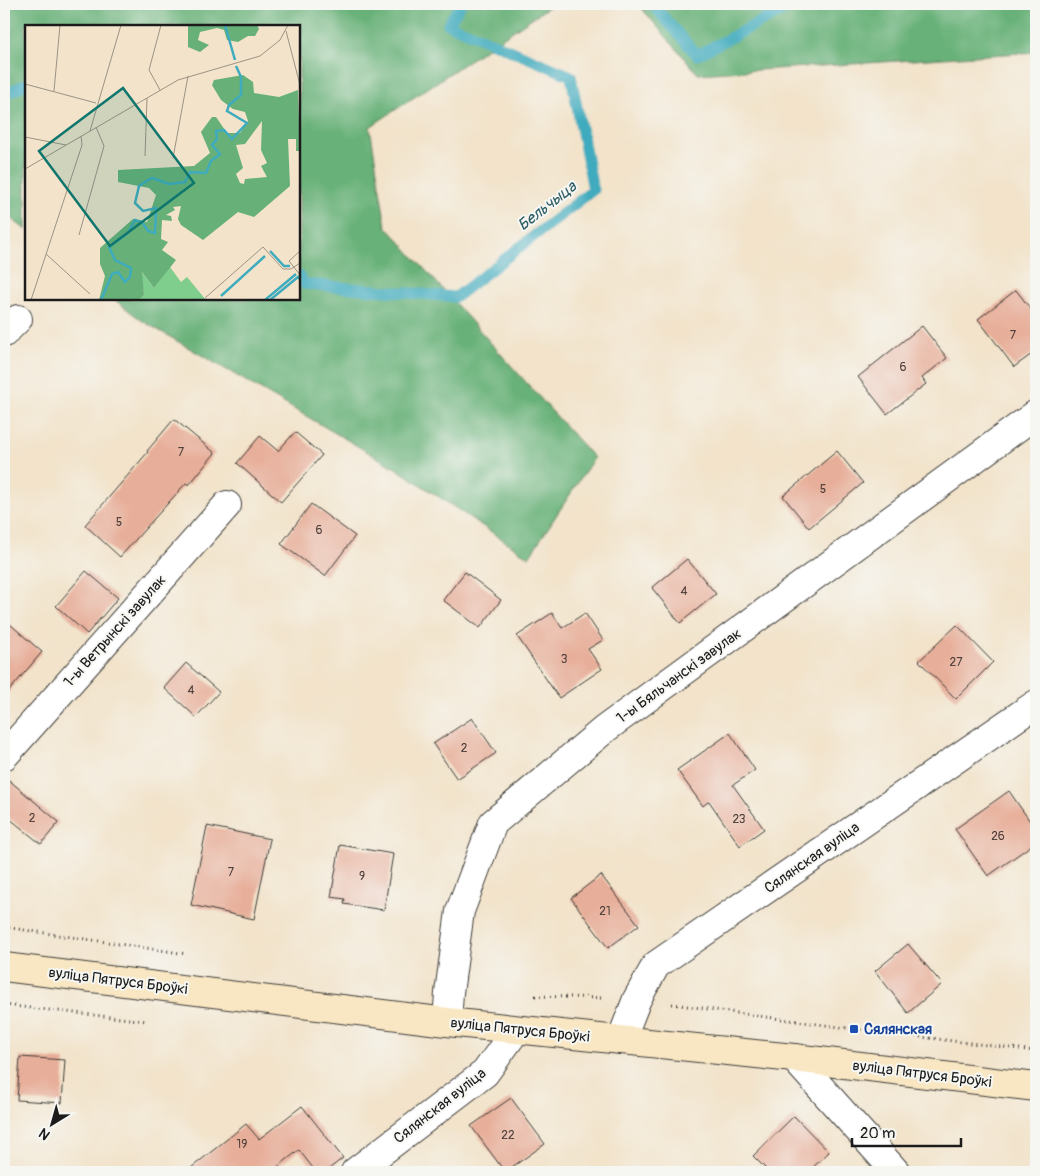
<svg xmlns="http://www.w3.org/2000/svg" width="1040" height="1176" font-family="Pangolin,sans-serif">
<rect width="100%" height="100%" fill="#f6f6f2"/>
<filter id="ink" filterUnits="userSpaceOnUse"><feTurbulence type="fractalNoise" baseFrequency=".02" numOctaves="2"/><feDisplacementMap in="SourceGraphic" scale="10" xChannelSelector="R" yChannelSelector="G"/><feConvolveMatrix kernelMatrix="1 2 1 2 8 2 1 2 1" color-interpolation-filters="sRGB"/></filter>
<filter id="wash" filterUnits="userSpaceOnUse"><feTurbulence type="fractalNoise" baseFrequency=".0096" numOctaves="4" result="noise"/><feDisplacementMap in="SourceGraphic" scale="20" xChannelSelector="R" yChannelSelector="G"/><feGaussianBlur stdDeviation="1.12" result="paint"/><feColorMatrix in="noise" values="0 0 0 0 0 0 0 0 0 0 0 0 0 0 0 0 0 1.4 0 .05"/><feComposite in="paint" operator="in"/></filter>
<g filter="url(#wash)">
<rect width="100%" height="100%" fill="#f2e3ca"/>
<path fill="#67b178" stroke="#42664a" d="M 4,4 L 553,4 L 370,127 L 386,226 L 594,458 L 529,557 L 397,469 L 141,320 L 114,299 L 299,299 L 299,26 L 26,26 L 26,230 L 4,213 Z
M 638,4 L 1036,4 L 1036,52 L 698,74 Z"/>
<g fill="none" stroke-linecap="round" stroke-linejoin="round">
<path stroke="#3fabbe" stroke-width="11" d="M 652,4 L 697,55 L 795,4
M 4,95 L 26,84
M 299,276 L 304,284 L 456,297 L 593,190 L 571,76 L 448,24 L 461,4"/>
</g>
<g id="blocks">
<path fill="#e7ae99" d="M 1016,290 L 1036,316 L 1036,351 L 1014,367 L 978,319 Z
M 922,326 L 947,358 L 922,378 L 926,384 L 887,414 L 858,377 Z
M 174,419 L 215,453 L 189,485 L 186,483 L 120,557 L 85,525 L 148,452 L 147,451 Z
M 295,432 L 322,455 L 281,502 L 237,463 L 260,436 L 278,451 Z
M 837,451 L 863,483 L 809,528 L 783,496 Z
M 311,504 L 355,536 L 325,576 L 281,544 Z
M 687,559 L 716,594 L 680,623 L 652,588 Z
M 86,571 L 118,598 L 87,634 L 56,606 Z
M 465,572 L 501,600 L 480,628 L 443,600 Z
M 552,613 L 562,628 L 585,613 L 603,640 L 588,649 L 602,669 L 559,698 L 517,636 Z
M 4,619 L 42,652 L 4,697 Z
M 957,625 L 993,662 L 956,699 L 919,661 Z
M 186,663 L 219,692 L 196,717 L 164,688 Z
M 472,718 L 496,753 L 457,779 L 433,744 Z
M 730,733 L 755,770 L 733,785 L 764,829 L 740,846 L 709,801 L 703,806 L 677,770 Z
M 4,776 L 59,822 L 41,844 L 4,814 Z
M 1009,791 L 1036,830 L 1036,842 L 988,876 L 955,829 Z
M 207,826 L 270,839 L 254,919 L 191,905 Z
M 340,845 L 393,854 L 384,910 L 344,904 L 345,899 L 331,897 Z
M 601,875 L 639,925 L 608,948 L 571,898 Z
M 908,944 L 942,984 L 908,1013 L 875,971 Z
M 20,1057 L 65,1060 L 62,1103 L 17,1100 Z
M 511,1098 L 545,1144 L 505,1172 L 471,1126 Z
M 302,1106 L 343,1158 L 325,1172 L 316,1172 L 299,1150 L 271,1172 L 186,1172 L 246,1124 L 259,1139 Z
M 794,1116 L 829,1152 L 808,1172 L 769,1172 L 753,1156 Z"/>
</g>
</g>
<g filter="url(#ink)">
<use href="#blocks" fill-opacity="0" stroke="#3c3a36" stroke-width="1"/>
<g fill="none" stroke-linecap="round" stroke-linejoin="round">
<g stroke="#3c3a36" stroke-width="30">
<path id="street" d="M 4,333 L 18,319
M 4,756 L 227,505
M 447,1022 L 449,993 L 460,911 L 493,823 L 605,729 L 1036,414
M 621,1040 L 637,999 L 656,965 L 1036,704
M 794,1058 L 896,1172
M 355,1172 L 485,1073 L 516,1030"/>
</g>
<g stroke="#3c3a36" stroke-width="30">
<path id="secondary" d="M 4,967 L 447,1022 L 794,1058 L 1036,1087"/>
</g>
<path stroke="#3c3a36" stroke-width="3" stroke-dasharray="1 4" stroke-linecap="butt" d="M 4,927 L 187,954
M 535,996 L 602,998
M 672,1004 L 854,1029 L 1036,1051
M 4,1005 L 147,1021"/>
<use href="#street" stroke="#fff" stroke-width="28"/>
<use href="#secondary" stroke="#f9e7c3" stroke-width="28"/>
</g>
</g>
<rect fill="#1a4fb4" stroke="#f6f6f2" stroke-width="2" x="849" y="1024" width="10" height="10" rx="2.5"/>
<g text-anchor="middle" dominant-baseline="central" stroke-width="4" stroke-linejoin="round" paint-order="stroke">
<g font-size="12" fill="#4f403b">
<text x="1013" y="335">7</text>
<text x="903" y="367">6</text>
<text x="181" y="452">7</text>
<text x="823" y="489">5</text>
<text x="119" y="522">5</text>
<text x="319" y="530">6</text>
<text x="684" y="591">4</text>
<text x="564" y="659">3</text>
<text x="956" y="662">27</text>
<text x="191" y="690">4</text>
<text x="464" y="748">2</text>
<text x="32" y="818">2</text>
<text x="739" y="819">23</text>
<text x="998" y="836">26</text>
<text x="231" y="872">7</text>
<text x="362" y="876">9</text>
<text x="605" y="911">21</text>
<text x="508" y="1135">22</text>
<text x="242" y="1144">19</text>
</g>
<g font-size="15" fill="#1c1c1c" stroke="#f6f6f2">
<text transform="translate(115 631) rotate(-48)">1-ы Ветрынскі завулак</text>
<text transform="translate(679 676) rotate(-36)">1-ы Бяльчанскі завулак</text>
<text transform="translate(812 858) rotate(-35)">Сялянская вуліца</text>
<text transform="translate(118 981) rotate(7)">вуліца Пятруся Броўкі</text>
<text transform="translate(520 1030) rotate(6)">вуліца Пятруся Броўкі</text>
<text transform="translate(922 1074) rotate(7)">вуліца Пятруся Броўкі</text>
<text transform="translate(440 1106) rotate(-38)">Сялянская вуліца</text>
</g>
<g font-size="15" font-weight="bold" fill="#164399" stroke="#f6f6f2" text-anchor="start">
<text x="864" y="1029">Сялянская</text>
</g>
<g font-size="16" font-style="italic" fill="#2c5c65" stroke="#f6f6f2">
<text transform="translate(547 206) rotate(-38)">Бельчыца</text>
</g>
</g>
<g transform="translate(25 25)">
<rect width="275" height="275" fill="#f2e3ca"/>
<path d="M 145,242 L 156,257 L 162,252 L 181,275 L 114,275 L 119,270 L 116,246 L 129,263 Z" fill="#7fce8d"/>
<path d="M 163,0 L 232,0 L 234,4 L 230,11 L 223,11 L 213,17 L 202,15 L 199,5 L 192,3 L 175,7 L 173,15 L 184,20 L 175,27 L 163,22 ZM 218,50 L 228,57 L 229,68 L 254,72 L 273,65 L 275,126 L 271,126 L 271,114 L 263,114 L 265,161 L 229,192 L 213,187 L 178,215 L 156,200 L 153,194 L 156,181 L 148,182 L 150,185 L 141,190 L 146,191 L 147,196 L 137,195 L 136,214 L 143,217 L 137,225 L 151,235 L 129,263 L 117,247 L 119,270 L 114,275 L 74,275 L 80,251 L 75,239 L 75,223 L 108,194 L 122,197 L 131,170 L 124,163 L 93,157 L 93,145 L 169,141 L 185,128 L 176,107 L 187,92 L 191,92 L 202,108 L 215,108 L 223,96 L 220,87 L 208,84 L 196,75 L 187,60 L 189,55 ZM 237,96 L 236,125 L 242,138 L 236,141 L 242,152 L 220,154 L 219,159 L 215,158 L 211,149 L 218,143 L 211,120 L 220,119 Z" fill="#67b178" fill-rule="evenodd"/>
<path fill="none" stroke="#3fabbe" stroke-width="2.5" d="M 200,0 L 210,35M 245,226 L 259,241 L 265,241M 196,271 L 240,231M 76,275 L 87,249 L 93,247 L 100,257 L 105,252 L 106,243 L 90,235 L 84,222 L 103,208 L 110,195 L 117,197 L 123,206 L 130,208 L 131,183 L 118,186 L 110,178 L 114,161 L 127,153 L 144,159 L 160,157 L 165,147 L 181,148 L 186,136 L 195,129 L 187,120 L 192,114 L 191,106 L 199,105 L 207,114 L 222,98 L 202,86 L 204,80 L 216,70 L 216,52 L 211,41M 240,275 L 271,249M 245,275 L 273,252 L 275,254"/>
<path fill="none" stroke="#9c9384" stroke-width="1" d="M 261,6 L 275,60M 0,59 L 71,78M 135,65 L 124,45 L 136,0M 29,66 L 35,0M 65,106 L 96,0M 0,112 L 41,120M 120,131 L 122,73M 148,133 L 163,51M 0,144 L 153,55 L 235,31 L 255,15 L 263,0M 54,210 L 79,121 L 71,102M 275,226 L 264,236 L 275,250M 21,229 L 65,269M 180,273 L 238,222 L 258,244 L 266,244 L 275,238M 6,275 L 57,120 L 56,111"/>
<path fill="#0f766e" fill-opacity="0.15" stroke="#0f766e" stroke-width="2.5" d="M 98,63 L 169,158 L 85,221 L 14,126 Z"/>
<rect width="275" height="275" fill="none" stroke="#1c1c1c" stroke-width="2.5"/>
</g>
<rect width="1040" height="1176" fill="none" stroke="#f6f6f2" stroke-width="20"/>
<g transform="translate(52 1124) rotate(217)" stroke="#f6f6f2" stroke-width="4" paint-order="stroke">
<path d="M0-4L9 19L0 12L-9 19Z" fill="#1c1c1c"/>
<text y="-8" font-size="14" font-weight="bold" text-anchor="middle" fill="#1c1c1c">N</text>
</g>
<path d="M852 1138v8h109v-8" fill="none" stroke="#1c1c1c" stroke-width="2.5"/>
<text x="860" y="1138" font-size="15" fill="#1c1c1c" stroke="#f6f6f2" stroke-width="4" paint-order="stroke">20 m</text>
</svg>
